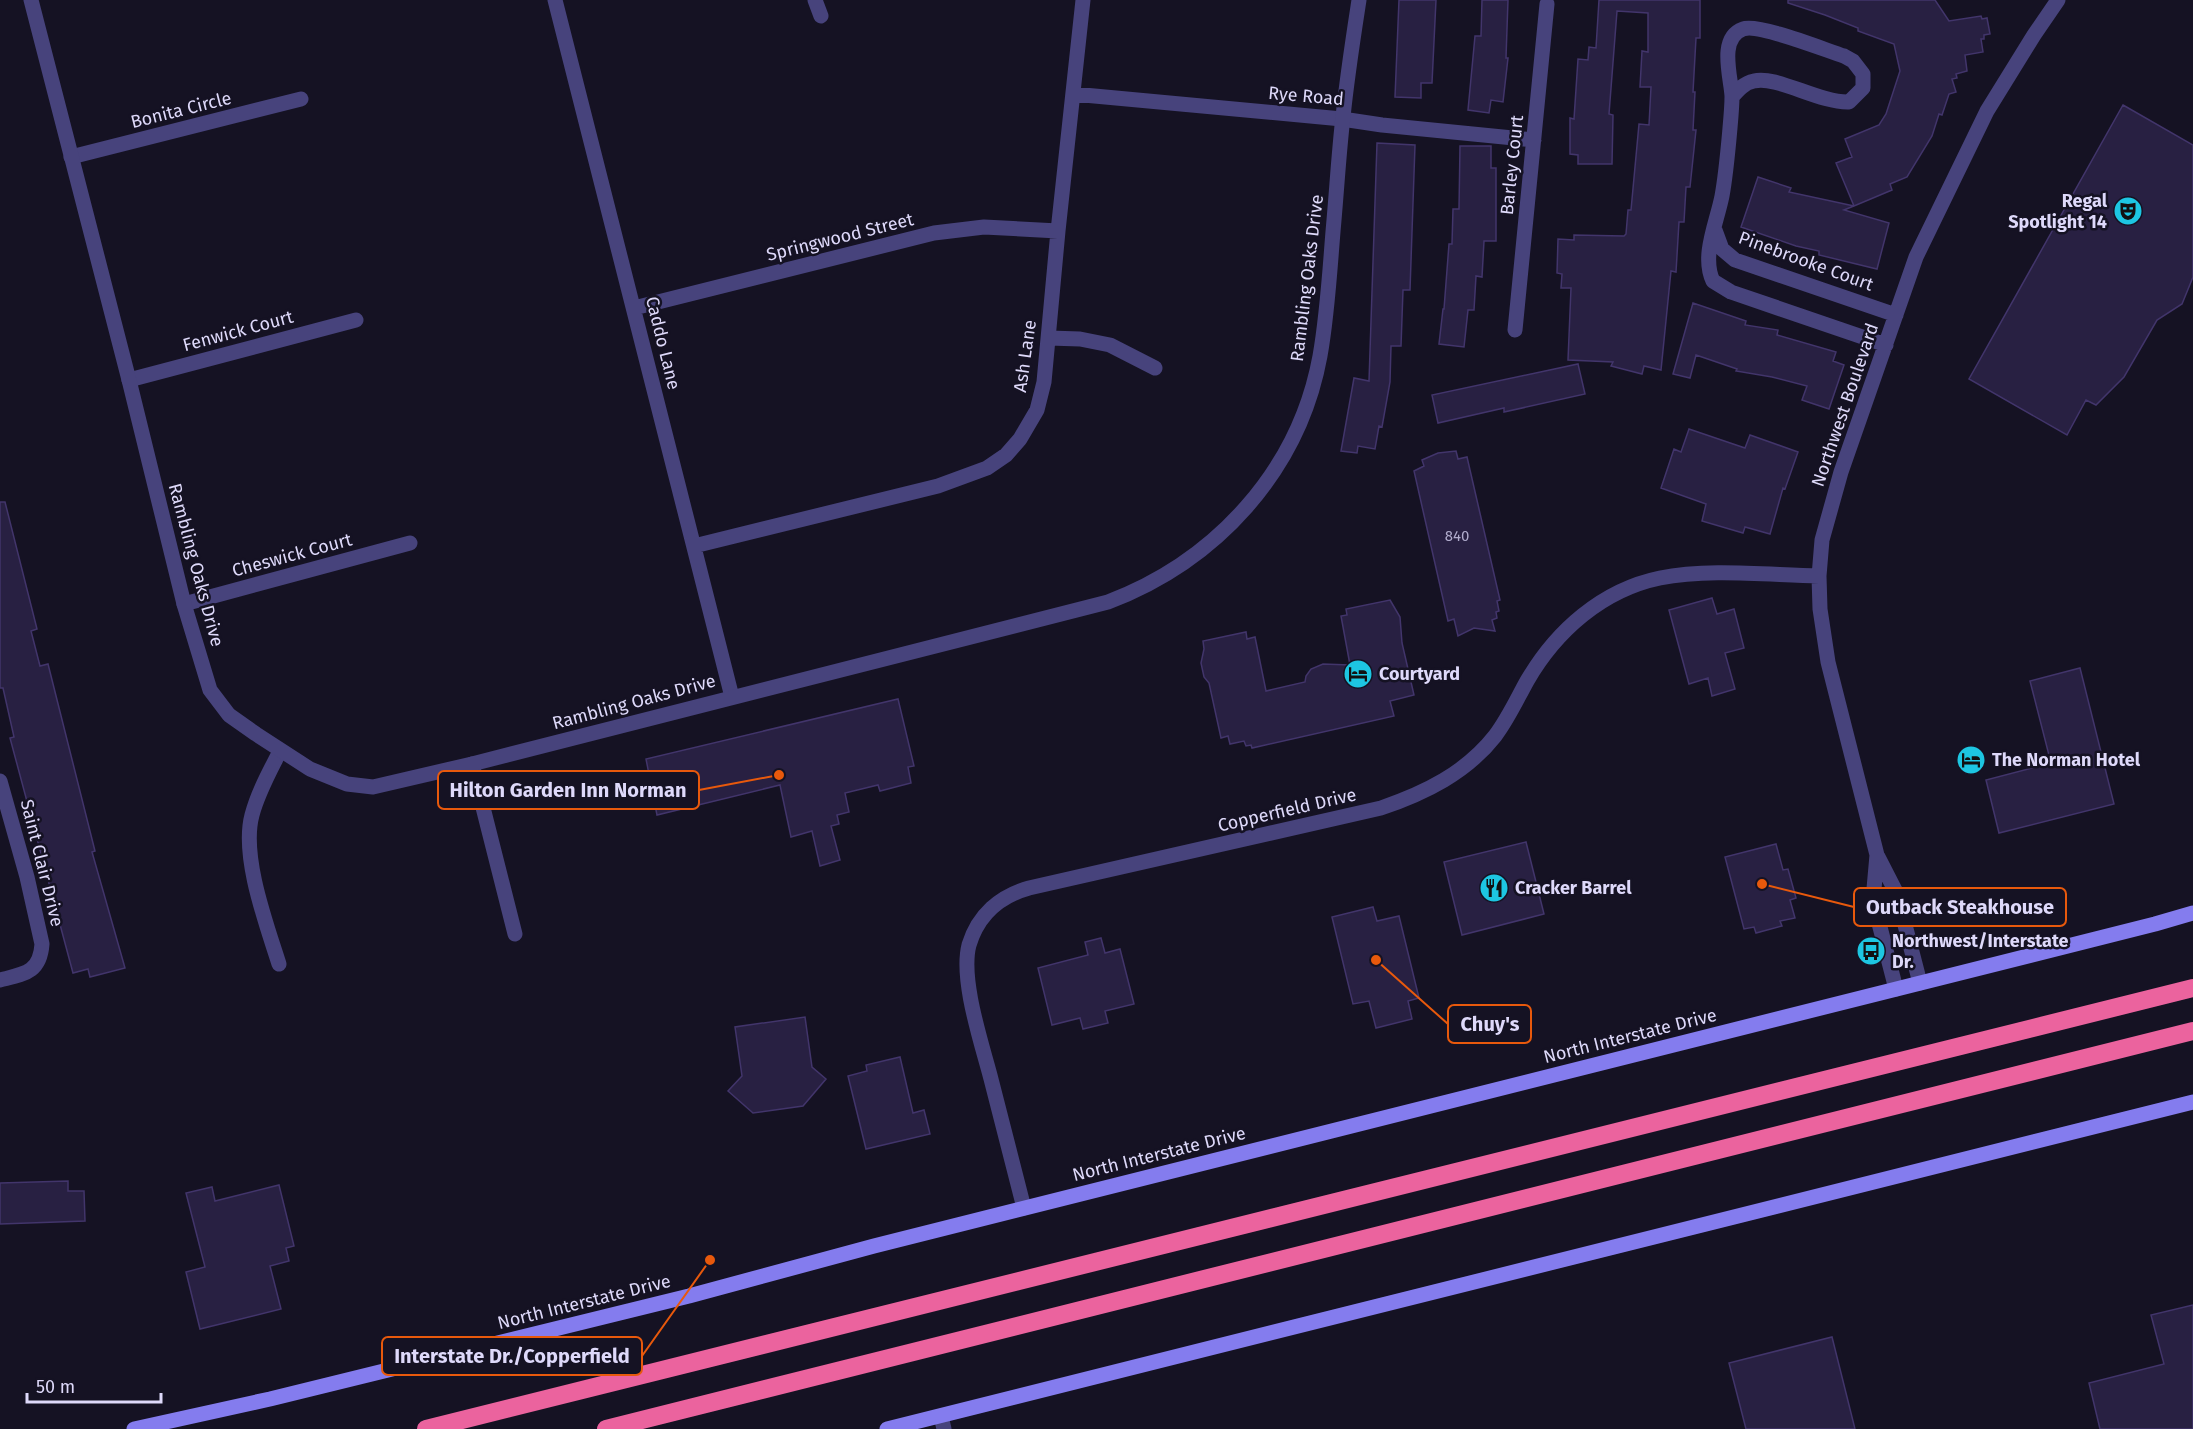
<svg xmlns="http://www.w3.org/2000/svg" width="2193" height="1429" font-family="'Fira Sans',sans-serif">
<rect width="100%" height="100%" fill="#151223"/>
<path fill="#282042" stroke="#42356b" stroke-width="1.5" d="M 1399,0 L 1436,0 L 1432,83 L 1421,83 L 1421,98 L 1395,97 Z
M 1482,0 L 1508,0 L 1506,58 L 1508,58 L 1503,102 L 1491,100 L 1489,113 L 1468,110 L 1475,36 L 1481,36 Z
M 1599,0 L 1700,0 L 1700,38 L 1696,38 L 1693,92 L 1695,92 L 1693,130 L 1696,130 L 1690,187 L 1686,187 L 1684,222 L 1679,222 L 1676,272 L 1671,271 L 1661,370 L 1644,366 L 1642,374 L 1611,366 L 1613,362 L 1568,360 L 1571,288 L 1561,288 L 1562,274 L 1557,273 L 1558,239 L 1574,240 L 1574,235 L 1624,236 L 1626,234 L 1628,210 L 1631,210 L 1639,124 L 1649,125 L 1651,87 L 1640,87 L 1642,51 L 1648,52 L 1648,13 L 1617,11 L 1609,114 L 1613,115 L 1612,164 L 1578,164 L 1578,155 L 1570,154 L 1570,118 L 1574,119 L 1578,59 L 1588,60 L 1589,47 L 1596,48 Z
M 1788,0 L 1935,0 L 1949,21 L 1981,16 L 1982,19 L 1987,18 L 1990,34 L 1984,35 L 1984,39 L 1981,39 L 1983,52 L 1965,55 L 1967,71 L 1956,74 L 1957,78 L 1952,79 L 1956,92 L 1949,94 L 1942,115 L 1939,114 L 1932,136 L 1907,177 L 1890,184 L 1892,190 L 1854,206 L 1836,163 L 1852,157 L 1845,139 L 1879,125 L 1886,114 L 1900,71 L 1894,44 L 1858,31 L 1858,28 L 1825,15 L 1788,3 Z
M 2123,105 L 2193,145 L 2193,277 L 2182,304 L 2157,320 L 2124,377 L 2096,405 L 2086,400 L 2067,435 L 1969,379 Z
M 1377,143 L 1415,145 L 1410,290 L 1403,290 L 1401,346 L 1391,346 L 1390,382 L 1382,427 L 1379,426 L 1375,449 L 1358,446 L 1357,453 L 1341,451 L 1354,378 L 1369,381 Z
M 1460,146 L 1491,146 L 1491,168 L 1496,168 L 1496,241 L 1484,241 L 1482,277 L 1476,276 L 1474,310 L 1468,310 L 1464,347 L 1439,344 L 1443,309 L 1444,309 L 1449,244 L 1452,244 L 1453,209 L 1459,209 Z
M 1758,177 L 1791,188 L 1789,192 L 1854,206 L 1844,210 L 1889,223 L 1877,269 L 1819,255 L 1819,251 L 1796,246 L 1741,227 Z
M 1693,303 L 1746,321 L 1745,325 L 1778,330 L 1777,335 L 1836,352 L 1833,361 L 1844,365 L 1829,409 L 1802,400 L 1807,386 L 1772,377 L 1736,371 L 1737,369 L 1696,355 L 1690,378 L 1673,374 Z
M 1578,364 L 1585,394 L 1504,412 L 1504,408 L 1438,423 L 1432,395 Z
M 1689,429 L 1745,448 L 1750,435 L 1798,452 L 1785,489 L 1783,488 L 1770,534 L 1745,527 L 1743,533 L 1702,521 L 1706,504 L 1661,488 L 1674,449 L 1681,452 Z
M 1456,451 L 1458,459 L 1467,457 L 1500,600 L 1497,601 L 1499,611 L 1496,612 L 1497,618 L 1492,620 L 1495,631 L 1474,628 L 1458,636 L 1454,619 L 1448,621 L 1414,471 L 1424,466 L 1422,460 L 1438,453 Z
M 0,502 L 5,502 L 37,629 L 31,631 L 40,666 L 48,664 L 95,851 L 92,852 L 125,968 L 90,977 L 88,969 L 73,973 L 10,738 L 14,737 L 3,688 L 0,688 Z
M 1712,598 L 1717,614 L 1734,609 L 1744,648 L 1725,653 L 1735,689 L 1712,696 L 1708,678 L 1689,684 L 1669,610 Z
M 1390,600 L 1400,617 L 1402,643 L 1414,695 L 1390,701 L 1394,716 L 1252,748 L 1251,745 L 1246,746 L 1244,741 L 1230,744 L 1228,736 L 1221,738 L 1209,683 L 1204,677 L 1201,663 L 1204,649 L 1203,641 L 1246,632 L 1247,639 L 1255,637 L 1266,691 L 1305,682 L 1306,676 L 1311,669 L 1323,664 L 1350,665 L 1341,616 L 1347,615 L 1346,609 Z
M 2080,668 L 2114,804 L 1999,833 L 1986,780 L 2051,763 L 2030,681 Z
M 898,699 L 914,766 L 908,767 L 911,783 L 880,791 L 878,785 L 845,793 L 849,812 L 837,815 L 839,824 L 831,826 L 840,860 L 820,866 L 812,831 L 791,837 L 780,785 L 657,815 L 646,759 Z
M 1526,842 L 1544,914 L 1462,935 L 1444,862 Z
M 1776,844 L 1783,870 L 1788,869 L 1796,898 L 1790,900 L 1795,918 L 1780,921 L 1782,926 L 1756,933 L 1754,927 L 1744,929 L 1725,857 Z
M 1373,907 L 1377,921 L 1399,916 L 1419,998 L 1408,1001 L 1412,1019 L 1376,1028 L 1369,1001 L 1353,1004 L 1332,917 Z
M 1101,938 L 1105,953 L 1120,949 L 1134,1004 L 1105,1011 L 1108,1023 L 1083,1029 L 1080,1018 L 1052,1025 L 1038,968 L 1088,955 L 1085,942 Z
M 805,1017 L 812,1067 L 826,1079 L 803,1106 L 753,1113 L 728,1091 L 742,1076 L 735,1027 Z
M 900,1057 L 913,1113 L 924,1110 L 930,1134 L 866,1149 L 848,1076 L 867,1071 L 866,1065 Z
M 68,1181 L 68,1191 L 84,1191 L 85,1221 L 0,1224 L 0,1183 Z
M 279,1185 L 294,1246 L 286,1248 L 289,1261 L 270,1266 L 281,1309 L 200,1329 L 186,1272 L 205,1267 L 186,1193 L 212,1187 L 215,1201 Z
M 2193,1305 L 2193,1429 L 2100,1429 L 2089,1383 L 2164,1364 L 2151,1315 Z
M 1832,1337 L 1855,1429 L 1746,1429 L 1729,1363 Z"/>
<g fill="none" stroke-linecap="round" stroke-linejoin="round">
<path stroke="#47437c" stroke-width="15" d="M 555,0 L 732,697
M 815,0 L 821,16
M 1073,94 L 1342,119 L 1382,125 L 1534,140
M 1732,97 C 1738,90 1744,83 1754,81 C 1776,75 1819,103 1849,102 L 1863,88 L 1863,74 L 1853,61 L 1844,56 C 1825,50 1758,23 1743,29 C 1718,38 1731,77 1732,96 C 1732,106 1731,117 1730,128 C 1728,150 1726,174 1722,196 C 1717,222 1701,256 1713,281 L 1731,292 L 1886,345
M 71,157 L 301,99
M 1715,230 L 1722,249 L 1735,260 L 1896,315
M 634,308 L 934,233 L 984,227 L 1058,231
M 1515,330 L 1547,4
M 1049,338 L 1080,339 L 1110,345 L 1155,368
M 129,380 L 356,320
M 694,546 L 938,486 L 987,468 L 1006,455 L 1020,439 L 1037,410 L 1044,382 L 1058,231 L 1083,0
M 184,604 L 410,543
M 472,764 L 515,934
M 0,781 L 27,877 L 42,944 C 40,973 24,974 0,980
M 1877,855 L 1873,900 L 1896,989
M 279,964 C 266,923 241,856 252,815 C 258,792 270,771 280,751
M 1920,983 L 1897,894 L 1877,855 L 1828,662 L 1820,609 L 1819,576 L 1822,540 L 1841,472 L 1916,257 L 1987,111 L 2034,35 L 2058,0
M 1024,1208 C 1013,1165 1002,1122 991,1079 C 982,1044 960,980 969,945 C 978,915 1000,896 1029,888 L 1381,808 C 1425,793 1466,773 1495,736 C 1508,719 1517,699 1527,681 C 1556,631 1602,590 1660,578 C 1708,568 1769,575 1819,576"/>
<path stroke="#47437c" stroke-width="15" d="M 31,0 L 129,380 L 184,604 L 210,690 L 229,715 L 256,734 L 310,769 L 347,784 L 373,787 L 472,764 L 1108,602 C 1216,561 1299,471 1320,356 C 1328,311 1330,265 1334,220 C 1337,186 1339,151 1343,117 C 1347,77 1353,39 1359,0
M 941,1416 L 944,1429"/>
<path stroke="#847cee" stroke-width="15" d="M 134,1429 L 270,1399 L 689,1296 L 874,1246 L 2155,924 L 2193,913
M 887,1429 L 2193,1102"/>
<path stroke="#eb639e" stroke-width="18" d="M 426,1429 L 2193,988
M 606,1429 L 2193,1031"/>
</g>
<defs>
<g id="theatre-disc" transform="scale(1.5)"><circle r="9.5" fill="#1dc6e2" stroke="#151223"/><path d="M-5-5.5Q0-4 5-5.5V0Q5 5 0 6Q-5 5-5 0ZM-3.3-2.5H-1v1.5H-3.3ZM1-2.5H3.3v1.5H1ZM-2.8 1Q0 5.5 2.8 1Z" fill="#111"/></g>
<g id="hotel-disc" transform="scale(1.5)"><circle r="9.5" fill="#1dc6e2" stroke="#151223"/><path d="M-6-4.5h1.5V1H6V5H4.5V3h-9V5H-6ZM-4 0a1.8 1.8 0 1 1 3.6 0ZM.5 0V-2.5h3Q6-2.5 6 0Z" fill="#111"/></g>
<g id="restaurant-disc" transform="scale(1.5)"><circle r="9.5" fill="#1dc6e2" stroke="#151223"/><path d="M-5-6h1v4h1v-4h1v4h1v-4h1v5L-1.5 .5V6h-2V.5L-5-1ZM5-6V6H3V1.5H1.5Q1.5-4 5-6Z" fill="#111"/></g>
<g id="bus-disc" transform="scale(1.5)"><circle r="9.5" fill="#1dc6e2" stroke="#151223"/><path d="M-5-6H5V4H4V6H2V4H-2V6H-4V4H-5ZM-3.5-4V0h7V-4ZM-3.5 1.2v1.5H-2V1.2ZM2 1.2v1.5H3.5V1.2Z" fill="#111"/></g>
</defs>
<g fill-rule="evenodd">
<use href="#theatre-disc" x="2128" y="211"/>
<use href="#hotel-disc" x="1358" y="674"/>
<use href="#hotel-disc" x="1971" y="760"/>
<use href="#restaurant-disc" x="1494" y="888"/>
<use href="#bus-disc" x="1871" y="951"/>
</g>
<g text-anchor="middle" dominant-baseline="central" stroke-width="5" stroke-linejoin="round" paint-order="stroke">
<g font-size="15" fill="#b0abcc">
<text x="1457" y="536">840</text>
</g>
<g font-size="18" fill="#ded9fa" stroke="#151223">
<text transform="translate(1306 96) rotate(5)">Rye Road</text>
<text transform="translate(181 110) rotate(-14)">Bonita Circle</text>
<text transform="translate(1512 165) rotate(-84)">Barley Court</text>
<text transform="translate(840 237) rotate(-14)">Springwood Street</text>
<text transform="translate(1806 261) rotate(20)">Pinebrooke Court</text>
<text transform="translate(1307 278) rotate(-83)">Rambling Oaks Drive</text>
<text transform="translate(238 331) rotate(-15)">Fenwick Court</text>
<text transform="translate(663 343) rotate(76)">Caddo Lane</text>
<text transform="translate(1025 356) rotate(-82)">Ash Lane</text>
<text transform="translate(1845 405) rotate(-71)">Northwest Boulevard</text>
<text transform="translate(292 555) rotate(-15)">Cheswick Court</text>
<text transform="translate(196 565) rotate(75)">Rambling Oaks Drive</text>
<text transform="translate(634 702) rotate(-15)">Rambling Oaks Drive</text>
<text transform="translate(1287 810) rotate(-13)">Copperfield Drive</text>
<text transform="translate(42 863) rotate(76)">Saint Clair Drive</text>
<text transform="translate(1630 1036) rotate(-14)">North Interstate Drive</text>
<text transform="translate(1159 1154) rotate(-14)">North Interstate Drive</text>
<text transform="translate(584 1302) rotate(-14)">North Interstate Drive</text>
</g>
<g font-size="18" font-weight="bold" fill="#ded9fa" stroke="#151223" text-anchor="start">
<text x="2107" y="201" text-anchor="end">Regal<tspan x="2107" dy="21">Spotlight 14</tspan></text>
<text x="1379" y="674">Courtyard</text>
<text x="1992" y="760">The Norman Hotel</text>
<text x="1515" y="888">Cracker Barrel</text>
<text x="1892" y="941">Northwest/Interstate<tspan x="1892" dy="21">Dr.</tspan></text>
</g>
</g>
<path fill="none" stroke="#e8590c" stroke-width="2" d="M779 775L699 790M1762 884L1854 907M1376 960L1448 1024M710 1260L642 1356"/>
<g fill="#e8590c" stroke="#151223" stroke-width="2">
<circle cx="779" cy="775" r="6"/>
<circle cx="1762" cy="884" r="6"/>
<circle cx="1376" cy="960" r="6"/>
<circle cx="710" cy="1260" r="6"/>
</g>
<g fill="#151223" stroke="#e8590c" stroke-width="2">
<rect x="438" y="771" width="261" height="38" rx="6"/>
<rect x="1854" y="888" width="212" height="38" rx="6"/>
<rect x="1448" y="1005" width="83" height="38" rx="6"/>
<rect x="382" y="1337" width="260" height="38" rx="6"/>
</g>
<g font-size="20" text-anchor="middle" font-weight="bold" fill="#ded9fa">
<text x="568" y="797">Hilton Garden Inn Norman</text>
<text x="1960" y="914">Outback Steakhouse</text>
<text x="1490" y="1031">Chuy's</text>
<text x="512" y="1363">Interstate Dr./Copperfield</text>
</g>
<path d="M27 1393v9h134v-9" fill="none" stroke="#ded9fa" stroke-width="3"/>
<text x="36" y="1393" font-size="18" fill="#ded9fa" stroke="#151223" stroke-width="4.5" paint-order="stroke">50 m</text>
</svg>
